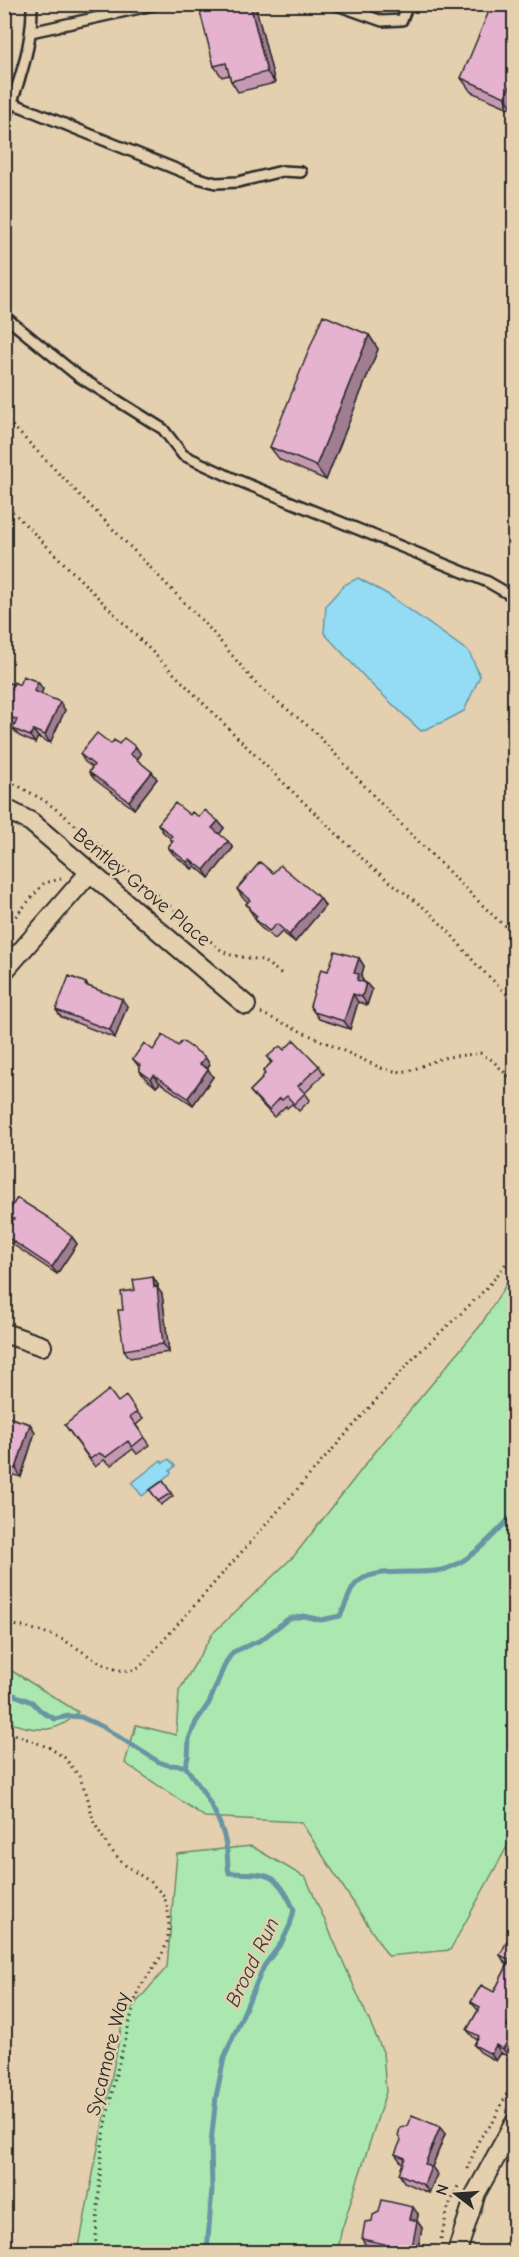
<svg xmlns="http://www.w3.org/2000/svg" width="519" height="2257" font-family="'Comic Neue',sans-serif">
<rect width="100%" height="100%" fill="#e4cfae"/>
<filter id="ink" filterUnits="userSpaceOnUse"><feTurbulence type="fractalNoise" baseFrequency=".0167" numOctaves="2"/><feDisplacementMap in="SourceGraphic" scale="12" xChannelSelector="R" yChannelSelector="G"/><feConvolveMatrix kernelMatrix="1 2 1 2 8 2 1 2 1" color-interpolation-filters="sRGB"/></filter>
<g filter="url(#ink)">
<path fill="#abe8af" stroke="#6b8a6d" stroke-width="1.5" d="M 514,1272 L 514,1834 L 450,1950 L 388,1956 L 301,1822 L 205,1817 L 125,1763 L 136,1725 L 176,1735 L 179,1691 L 213,1633 L 294,1556 L 376,1451 L 480,1326 Z
M 5,1668 L 12,1671 L 78,1712 C 55,1737 33,1730 5,1721 Z
M 251,1846 L 306,1878 L 383,2052 L 386,2092 L 341,2232 L 338,2252 L 78,2252 L 123,2018 L 167,1967 L 177,1854 Z"/>
<path fill="#93dcf4" stroke="#6995a4" stroke-width="1.5" d="M 358,578 L 387,594 L 469,652 L 480,676 L 464,711 L 445,721 L 421,731 L 371,684 L 324,633 L 326,605 L 344,585 Z
M 169,1459 L 175,1466 L 170,1471 L 171,1473 L 142,1496 L 132,1483 L 161,1460 L 163,1463 Z"/>
<g fill="none" stroke-linecap="round" stroke-linejoin="round">
<path stroke="#6995a4" stroke-width="5" d="M 4,1691 L 32,1702 L 42,1712 L 55,1719 L 69,1716 L 81,1717 L 103,1727 L 159,1762 L 168,1765 L 185,1766
M 185,1766 C 202,1789 221,1816 226,1845 C 228,1855 227,1864 229,1873 C 268,1874 277,1871 294,1910 L 290,1925 L 282,1942 L 264,1966 L 224,2058 L 216,2097 L 211,2143 L 212,2189 L 207,2252
M 185,1766 L 188,1757 L 189,1739 L 196,1722 L 209,1703 L 226,1662 L 233,1652 L 261,1640 L 288,1619 L 303,1616 L 321,1620 L 340,1616 C 345,1607 349,1593 354,1586 C 369,1564 420,1577 446,1569 C 473,1560 495,1533 514,1514"/>
<g stroke="#2b2b2b" stroke-width="14">
<path id="lane" d="M 334,4 L 382,21 L 402,20 L 408,4
M 31,32 L 158,4
M 12,103 L 198,178 L 216,183 L 238,182 L 282,171 L 301,172
M 4,124 C 18,85 33,46 32,4
M 4,316 L 78,376 L 163,429 L 183,455 L 237,480 L 488,582 L 514,597"/>
</g>
<g stroke="#2b2b2b" stroke-width="22">
<path id="street" d="M 4,808 L 31,822 L 246,1005
M 4,971 L 90,872
M 4,1333 L 42,1346
M 457,2252 L 476,2193 L 514,2124"/>
</g>
<path stroke="#2b2b2b" stroke-width="3" stroke-dasharray="1.5 4.5" stroke-linecap="butt" d="M 4,417 L 210,629 L 257,685 L 313,730 L 384,807 L 474,897 L 502,924 L 514,931
M 4,503 L 264,764 L 371,867 L 427,910 L 449,932 L 476,964 L 514,1001
M 4,778 L 45,801 L 61,813 L 222,951 L 231,955 L 262,960 L 282,974
M 4,930 L 44,883 L 61,879
M 261,1013 L 381,1068 C 410,1076 411,1069 437,1060 C 450,1055 466,1056 480,1053 L 492,1060 L 514,1082
M 4,1623 C 23,1627 41,1630 59,1638 C 83,1648 112,1680 139,1668 L 408,1364 C 443,1326 488,1296 514,1251
M 4,1730 L 50,1748 L 65,1758 L 79,1776 L 87,1795 L 94,1823 L 110,1849 L 125,1865 L 149,1881 L 164,1896 L 168,1910 L 169,1927 L 167,1943 L 160,1958 L 138,1990 L 114,2082 L 102,2145 L 95,2252
M 467,2169 L 480,2138 L 493,2122 L 514,2079
M 441,2239 L 448,2208 L 458,2186"/>
<use href="#lane" stroke="#e4cfae" stroke-width="9"/>
<use href="#street" stroke="#e4cfae" stroke-width="18"/>
</g>
<path fill="#c599b2" stroke="#2b2b2b" stroke-width="1.5" d="M 255,4 L 275,83 L 238,92 L 231,81 L 229,75 L 222,77 L 214,66 Z
M 514,4 L 514,110 L 471,92 L 461,78 Z
M 369,335 L 378,349 L 326,480 L 280,460 L 270,447 Z
M 4,681 L 13,685 L 19,685 L 43,689 L 41,694 L 65,710 L 50,743 L 38,737 L 35,743 L 19,736 L 13,729 L 15,725 L 10,722 L 4,715 Z
M 119,744 L 141,754 L 137,760 L 152,772 L 157,779 L 134,809 L 94,779 L 89,772 L 92,767 L 85,762 L 80,754 Z
M 199,817 L 218,821 L 224,828 L 219,834 L 233,848 L 209,878 L 195,866 L 192,869 L 173,854 L 168,847 L 172,842 L 170,838 L 163,832 L 158,824 Z
M 273,873 L 320,898 L 325,906 L 295,942 L 282,932 L 275,939 L 260,927 L 255,919 L 255,918 L 249,909 L 249,908 L 246,904 L 248,902 L 242,897 L 237,889 Z
M 359,958 L 364,966 L 361,977 L 364,982 L 366,983 L 372,990 L 367,1005 L 358,1002 L 350,1029 L 319,1019 L 310,1006 L 328,971 Z
M 86,983 L 88,986 L 127,1006 L 115,1038 L 61,1017 L 56,1010 Z
M 178,1046 L 205,1057 L 210,1065 L 207,1069 L 213,1077 L 193,1105 L 160,1083 L 156,1087 L 145,1078 L 140,1071 L 140,1068 L 133,1059 L 153,1050 Z
M 284,1050 L 319,1066 L 324,1074 L 305,1093 L 310,1100 L 299,1111 L 292,1104 L 287,1108 L 286,1106 L 274,1117 L 256,1098 L 250,1091 L 262,1079 L 265,1074 L 263,1071 L 271,1063 L 267,1057 Z
M 7,1214 L 72,1237 L 77,1244 L 57,1274 L 9,1242 L 4,1236 L 13,1222 Z
M 153,1277 L 158,1285 L 158,1289 L 162,1294 L 169,1352 L 130,1358 L 124,1350 L 123,1310 L 135,1290 Z
M 118,1402 L 137,1412 L 143,1419 L 136,1425 L 150,1445 L 137,1454 L 133,1449 L 111,1465 L 104,1460 L 95,1467 L 65,1425 Z
M 4,1416 L 30,1424 L 35,1432 L 21,1477 L 14,1475 L 4,1476 Z
M 163,1481 L 173,1496 L 161,1505 L 150,1490 Z
M 514,1946 L 514,2028 L 509,2057 L 501,2053 L 496,2061 L 480,2052 L 474,2045 L 477,2040 L 473,2037 L 467,2030 L 478,2010 L 477,2009 L 471,2002 L 494,1992 L 508,1964 L 505,1963 L 500,1955 Z
M 445,2134 L 432,2167 L 437,2174 L 429,2193 L 404,2182 L 399,2174 L 403,2163 L 401,2162 L 395,2154 Z
M 418,2214 L 417,2221 L 422,2228 L 417,2253 L 383,2253 L 383,2251 L 367,2247 L 362,2239 Z"/>
<path fill="#a07d91" stroke="#2b2b2b" stroke-width="1.5" d="M 250,4 L 255,4 L 275,83 L 267,72 Z
M 514,75 L 514,110 L 505,97 Z
M 369,335 L 378,349 L 326,480 L 316,466 Z
M 38,682 L 43,689 L 39,699 L 34,691 Z
M 60,702 L 65,710 L 50,743 L 45,735 Z
M 33,730 L 38,737 L 35,743 L 30,736 Z
M 136,747 L 141,754 L 135,762 L 130,754 Z
M 152,772 L 157,779 L 134,809 L 129,801 Z
M 218,821 L 224,828 L 218,836 L 212,828 Z
M 228,841 L 233,848 L 209,878 L 204,870 Z
M 190,859 L 195,866 L 192,869 L 187,862 Z
M 320,898 L 325,906 L 295,942 L 289,935 Z
M 359,958 L 364,966 L 361,977 L 364,982 L 362,988 L 357,980 L 354,973 Z
M 366,983 L 372,990 L 367,1005 L 362,997 Z
M 353,994 L 358,1002 L 350,1029 L 344,1021 Z
M 122,999 L 127,1006 L 115,1038 L 110,1030 Z
M 205,1057 L 210,1065 L 205,1071 L 200,1064 Z
M 208,1069 L 213,1077 L 193,1105 L 188,1098 Z
M 154,1075 L 160,1083 L 156,1087 L 151,1079 Z
M 72,1237 L 77,1244 L 57,1274 L 52,1267 Z
M 153,1277 L 158,1285 L 158,1289 L 162,1294 L 169,1352 L 163,1344 Z
M 30,1424 L 35,1432 L 21,1477 L 16,1469 Z
M 514,2012 L 514,2028 L 512,2033 L 507,2026 Z
M 514,2030 L 514,2046 L 509,2057 L 503,2049 Z
M 496,2045 L 501,2053 L 496,2061 L 491,2054 Z
M 440,2127 L 445,2134 L 432,2167 L 437,2174 L 429,2193 L 424,2185 L 425,2164 Z
M 413,2207 L 418,2214 L 417,2221 L 422,2228 L 417,2253 L 411,2253 L 410,2219 Z"/>
<path fill="#e5b2cf" stroke="#2b2b2b" stroke-width="1.5" d="M 198,4 L 250,4 L 267,72 L 231,81 L 226,63 L 214,66 Z
M 492,4 L 514,4 L 514,75 L 505,97 L 461,78 Z
M 323,315 L 369,335 L 316,466 L 270,447 Z
M 23,676 L 38,682 L 34,691 L 60,702 L 45,735 L 33,730 L 30,736 L 13,729 L 17,720 L 5,715 L 7,711 L 4,710 L 4,681 L 13,685 L 14,682 L 19,685 Z
M 97,733 L 111,744 L 114,740 L 119,744 L 124,738 L 136,747 L 130,754 L 152,772 L 129,801 L 89,772 L 94,765 L 80,754 Z
M 175,803 L 190,815 L 192,812 L 199,817 L 205,810 L 218,821 L 212,828 L 228,841 L 204,870 L 190,859 L 187,862 L 168,847 L 173,841 L 170,838 L 172,836 L 158,824 Z
M 260,862 L 273,873 L 280,865 L 320,898 L 289,935 L 277,924 L 269,931 L 255,919 L 257,916 L 249,909 L 250,907 L 246,904 L 250,900 L 237,889 Z
M 335,951 L 359,958 L 354,973 L 359,974 L 357,980 L 366,983 L 362,997 L 353,994 L 344,1021 L 314,1012 L 310,1006 L 321,969 L 328,971 Z
M 69,976 L 86,983 L 85,985 L 122,999 L 110,1030 L 56,1010 Z
M 163,1035 L 178,1046 L 182,1041 L 205,1057 L 200,1064 L 208,1069 L 188,1098 L 154,1075 L 151,1079 L 140,1071 L 140,1065 L 133,1059 L 144,1043 L 153,1050 Z
M 294,1040 L 319,1066 L 298,1086 L 305,1093 L 294,1104 L 287,1096 L 282,1100 L 280,1098 L 269,1110 L 250,1091 L 262,1079 L 261,1078 L 265,1074 L 263,1071 L 272,1062 L 267,1057 L 280,1046 L 284,1050 Z
M 17,1198 L 49,1218 L 72,1237 L 52,1267 L 4,1235 L 4,1234 L 14,1219 L 7,1214 Z
M 153,1277 L 154,1287 L 157,1286 L 163,1344 L 124,1350 L 118,1310 L 123,1310 L 121,1292 L 135,1290 L 133,1280 Z
M 109,1390 L 118,1402 L 126,1396 L 137,1412 L 130,1417 L 144,1437 L 132,1447 L 128,1441 L 106,1457 L 99,1453 L 90,1459 L 65,1425 Z
M 4,1416 L 30,1424 L 16,1469 L 9,1467 L 4,1468 Z
M 163,1481 L 171,1493 L 158,1501 L 150,1490 Z
M 507,1941 L 514,1946 L 514,2012 L 507,2026 L 514,2030 L 503,2049 L 496,2045 L 491,2054 L 474,2045 L 479,2036 L 467,2030 L 480,2007 L 471,2002 L 481,1985 L 494,1992 L 510,1960 L 500,1955 Z
M 412,2115 L 440,2127 L 425,2164 L 431,2167 L 424,2185 L 399,2174 L 405,2158 L 395,2154 L 401,2140 L 398,2136 L 400,2128 L 408,2126 Z
M 382,2200 L 413,2207 L 410,2219 L 417,2221 L 411,2253 L 383,2253 L 385,2244 L 362,2239 L 365,2222 L 372,2221 L 373,2215 L 379,2212 Z
M 508,2230 L 514,2231 L 514,2253 L 504,2253 Z"/>
</g>
<g text-anchor="middle" dominant-baseline="central" stroke-width="5" stroke-linejoin="round" paint-order="stroke">
<g font-size="20" fill="#2b2b2b" stroke="#e4cfae">
<text transform="translate(142 887) rotate(40)">Bentley Grove Place</text>
<text transform="translate(108 2054) rotate(-76)">Sycamore Way</text>
</g>
<g font-size="21" font-style="italic" fill="#353d3f" stroke="#e4cfae">
<text transform="translate(252 1962) rotate(-64)">Broad Run</text>
</g>
</g>
<rect width="519" height="2257" fill="none" stroke="#e4cfae" stroke-width="24"/>
<rect x="12" y="12" width="495" height="2233" fill="none" stroke="#2b2b2b" stroke-width="2" filter="url(#ink)"/>
<g transform="translate(456 2194) rotate(287)" stroke="#e4cfae" stroke-width="4.5" paint-order="stroke">
<path d="M0-4.5L10 22L0 15L-10 22Z" fill="#2b2b2b"/>
<text y="-9" font-size="16" font-weight="bold" text-anchor="middle" fill="#2b2b2b">N</text>
</g>
</svg>
